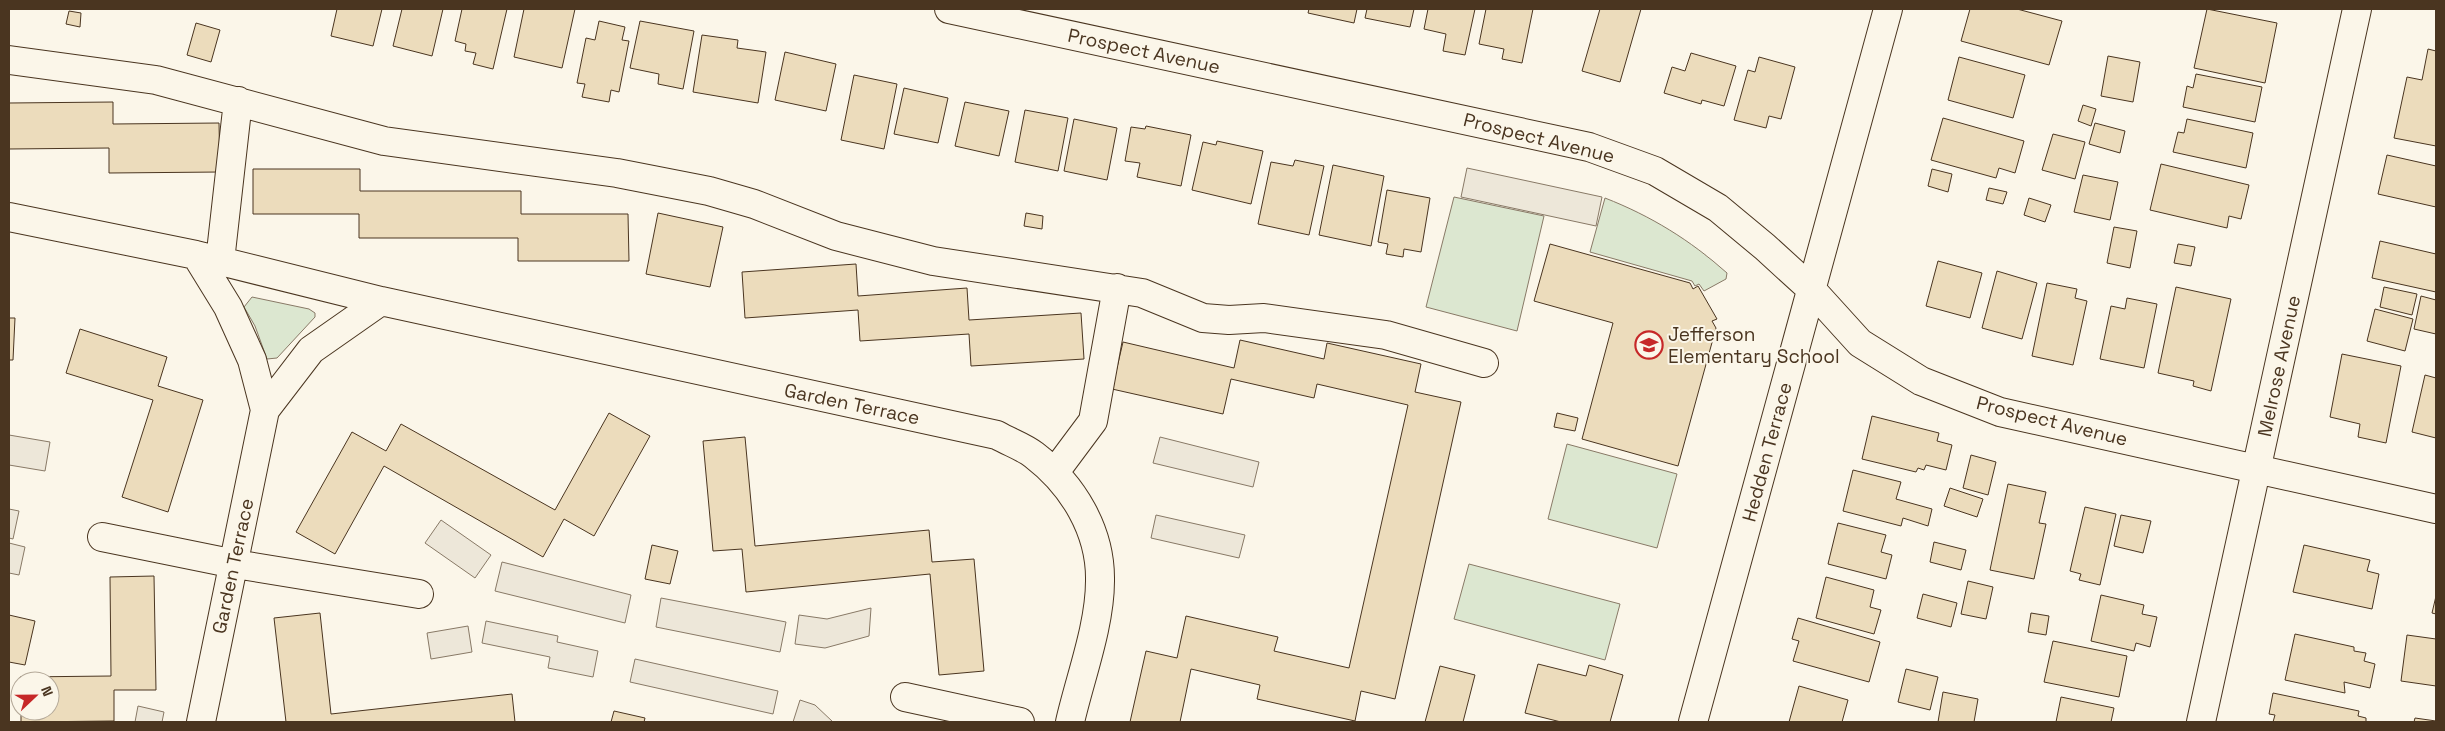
<svg xmlns="http://www.w3.org/2000/svg" width="2445" height="731" font-family="'Space Grotesk',sans-serif">
<rect width="100%" height="100%" fill="#fbf6e9"/>
<path fill="#dce7d0" stroke="#887966" d="M 1454,197 L 1544,216 L 1517,331 L 1426,307 Z
M 1605,198 C 1651,216 1690,240 1727,273 L 1726,279 L 1704,291 L 1699,284 L 1695,286 L 1692,281 L 1590,252 Z
M 252,297 L 309,309 L 315,313 L 315,317 L 277,358 L 267,359 L 255,326 L 244,307 Z
M 1567,444 L 1677,474 L 1657,548 L 1548,519 Z
M 1469,564 L 1620,604 L 1605,660 L 1454,619 Z"/>
<path fill="#ede7d9" stroke="#887966" d="M 1467,168 L 1602,197 L 1596,226 L 1461,197 Z
M 9,435 L 50,442 L 45,471 L 9,465 Z
M 1160,437 L 1259,462 L 1253,487 L 1153,463 Z
M 9,509 L 19,511 L 13,539 L 9,538 Z
M 1156,515 L 1245,535 L 1239,558 L 1151,538 Z
M 441,520 L 491,555 L 475,578 L 425,543 Z
M 9,543 L 25,547 L 19,575 L 9,573 Z
M 502,562 L 631,595 L 625,623 L 495,591 Z
M 661,598 L 786,622 L 780,652 L 656,627 Z
M 871,608 L 869,636 L 825,648 L 795,644 L 799,615 L 827,619 Z
M 486,621 L 558,636 L 557,642 L 598,651 L 593,677 L 548,668 L 550,657 L 482,643 Z
M 468,626 L 472,652 L 431,659 L 427,633 Z
M 635,659 L 778,691 L 773,714 L 630,682 Z
M 800,700 L 815,705 L 833,722 L 793,722 Z
M 138,706 L 164,712 L 162,722 L 135,722 Z"/>
<path fill="#ecdcbc" stroke="#4a3520" d="M 337,9 L 382,9 L 373,46 L 331,36 Z
M 402,9 L 443,9 L 432,56 L 393,46 Z
M 462,9 L 507,9 L 493,69 L 473,64 L 476,53 L 465,51 L 466,44 L 455,41 Z
M 524,9 L 575,9 L 562,68 L 514,57 Z
M 1309,9 L 1357,9 L 1354,23 L 1308,13 Z
M 1367,9 L 1414,9 L 1410,27 L 1365,18 Z
M 1428,9 L 1475,9 L 1465,55 L 1443,51 L 1446,34 L 1424,29 Z
M 1486,9 L 1533,9 L 1522,63 L 1502,59 L 1504,49 L 1479,44 Z
M 1600,9 L 1641,9 L 1620,82 L 1582,71 Z
M 1970,9 L 2017,9 L 2062,21 L 2049,65 L 1961,41 Z
M 2207,9 L 2277,23 L 2265,83 L 2194,68 Z
M 69,11 L 81,13 L 80,27 L 66,24 Z
M 599,21 L 625,27 L 622,40 L 629,41 L 619,92 L 611,90 L 609,102 L 582,97 L 585,84 L 577,83 L 586,38 L 595,40 Z
M 640,21 L 694,31 L 683,89 L 658,84 L 659,74 L 630,68 Z
M 196,23 L 220,30 L 211,62 L 187,55 Z
M 702,35 L 738,40 L 737,48 L 766,52 L 758,103 L 693,92 Z
M 2428,49 L 2436,51 L 2436,146 L 2394,138 L 2407,77 L 2422,80 Z
M 785,52 L 836,64 L 826,111 L 775,100 Z
M 1691,53 L 1736,66 L 1724,106 L 1702,100 L 1701,104 L 1664,93 L 1672,67 L 1685,71 Z
M 2108,56 L 2140,62 L 2133,102 L 2101,96 Z
M 1759,57 L 1795,67 L 1781,119 L 1769,116 L 1766,128 L 1734,120 L 1748,70 L 1755,72 Z
M 1959,57 L 2025,75 L 2013,118 L 1948,100 Z
M 2196,74 L 2262,87 L 2255,122 L 2183,107 L 2187,86 L 2193,88 Z
M 854,75 L 897,84 L 884,149 L 841,140 Z
M 904,88 L 948,98 L 938,143 L 894,134 Z
M 113,102 L 113,124 L 219,123 L 220,172 L 109,173 L 109,148 L 9,149 L 9,103 Z
M 965,102 L 1009,111 L 999,156 L 955,146 Z
M 2083,105 L 2096,109 L 2091,126 L 2078,121 Z
M 1025,110 L 1068,118 L 1058,171 L 1015,162 Z
M 1943,118 L 2024,141 L 2015,173 L 1999,168 L 1996,178 L 1931,160 Z
M 1074,119 L 1117,128 L 1107,180 L 1064,171 Z
M 2187,119 L 2253,133 L 2246,168 L 2173,152 L 2178,132 L 2184,133 Z
M 2095,123 L 2125,131 L 2120,153 L 2089,144 Z
M 1146,126 L 1191,135 L 1181,186 L 1137,177 L 1140,163 L 1125,161 L 1131,127 L 1145,129 Z
M 2053,134 L 2085,142 L 2075,179 L 2042,170 Z
M 1217,141 L 1263,151 L 1251,204 L 1192,190 L 1203,142 L 1216,145 Z
M 2387,155 L 2436,166 L 2436,207 L 2378,194 Z
M 1295,160 L 1324,166 L 1309,235 L 1258,224 L 1271,162 L 1293,166 Z
M 2161,164 L 2249,185 L 2241,219 L 2229,216 L 2227,228 L 2150,210 Z
M 1333,165 L 1384,176 L 1371,246 L 1319,235 Z
M 253,169 L 360,169 L 360,191 L 521,191 L 521,214 L 628,214 L 629,261 L 518,261 L 518,238 L 359,238 L 359,214 L 253,214 Z
M 1932,169 L 1952,174 L 1948,192 L 1928,186 Z
M 2083,175 L 2118,182 L 2110,220 L 2074,212 Z
M 1989,188 L 2007,192 L 2003,204 L 1986,200 Z
M 1387,190 L 1430,198 L 1421,252 L 1404,249 L 1403,257 L 1386,254 L 1388,244 L 1378,242 Z
M 2029,198 L 2051,205 L 2045,222 L 2024,215 Z
M 658,213 L 723,227 L 710,287 L 646,274 Z
M 1026,213 L 1043,216 L 1042,229 L 1024,226 Z
M 2114,227 L 2137,231 L 2130,268 L 2107,263 Z
M 2380,241 L 2436,254 L 2436,292 L 2372,278 Z
M 1550,244 L 1690,283 L 1693,289 L 1698,286 L 1717,319 L 1712,321 L 1716,328 L 1678,466 L 1582,439 L 1613,323 L 1534,301 Z
M 2178,244 L 2195,247 L 2191,266 L 2174,263 Z
M 1938,261 L 1982,273 L 1970,318 L 1926,306 Z
M 856,264 L 858,296 L 967,288 L 969,320 L 1081,313 L 1084,359 L 971,366 L 969,334 L 860,341 L 858,310 L 745,318 L 742,272 Z
M 1997,271 L 2037,283 L 2022,339 L 1982,328 Z
M 2047,283 L 2077,289 L 2075,298 L 2087,301 L 2073,365 L 2032,356 Z
M 2176,287 L 2231,299 L 2211,391 L 2193,386 L 2194,381 L 2158,373 Z
M 2384,287 L 2417,294 L 2412,315 L 2380,307 Z
M 2421,296 L 2436,300 L 2436,334 L 2414,329 Z
M 2127,298 L 2157,304 L 2144,368 L 2100,359 L 2111,306 L 2125,309 Z
M 2375,309 L 2413,319 L 2405,351 L 2367,341 Z
M 9,318 L 15,318 L 13,360 L 9,360 Z
M 80,329 L 167,357 L 158,386 L 203,400 L 168,512 L 122,497 L 153,400 L 66,373 Z
M 1240,340 L 1324,359 L 1327,343 L 1421,364 L 1415,392 L 1461,402 L 1395,699 L 1361,691 L 1355,721 L 1257,699 L 1260,685 L 1191,669 L 1180,722 L 1130,722 L 1146,651 L 1177,658 L 1186,616 L 1278,637 L 1274,651 L 1349,668 L 1408,405 L 1317,384 L 1314,398 L 1231,379 L 1223,414 L 1112,389 L 1123,342 L 1234,368 Z
M 2342,354 L 2401,366 L 2386,443 L 2358,437 L 2360,424 L 2330,417 Z
M 2425,375 L 2436,378 L 2436,438 L 2412,432 Z
M 609,413 L 650,436 L 594,536 L 564,519 L 543,557 L 384,466 L 335,554 L 296,532 L 352,432 L 386,451 L 401,424 L 555,510 Z
M 1557,413 L 1578,418 L 1575,431 L 1554,427 Z
M 1872,416 L 1939,433 L 1937,441 L 1952,445 L 1946,470 L 1926,465 L 1924,470 L 1918,468 L 1916,472 L 1862,459 Z
M 745,437 L 755,546 L 929,530 L 932,562 L 974,559 L 984,671 L 939,675 L 930,574 L 746,592 L 742,549 L 713,551 L 703,441 Z
M 1971,455 L 1996,462 L 1988,495 L 1963,488 Z
M 1853,470 L 1901,482 L 1896,499 L 1932,509 L 1928,526 L 1903,518 L 1901,526 L 1843,511 Z
M 2008,484 L 2046,492 L 2039,523 L 2046,524 L 2034,579 L 1990,570 Z
M 1950,488 L 1983,499 L 1977,517 L 1944,506 Z
M 2085,507 L 2116,514 L 2100,585 L 2079,580 L 2081,574 L 2070,571 Z
M 2121,515 L 2151,521 L 2143,553 L 2114,546 Z
M 1838,523 L 1886,535 L 1881,552 L 1892,555 L 1886,579 L 1828,564 Z
M 1934,542 L 1966,550 L 1961,570 L 1930,562 Z
M 652,545 L 678,551 L 670,584 L 645,579 Z
M 2304,545 L 2370,560 L 2367,571 L 2379,574 L 2372,609 L 2293,592 Z
M 154,576 L 156,690 L 114,690 L 114,721 L 21,722 L 21,711 L 50,711 L 50,681 L 20,681 L 20,677 L 111,676 L 110,577 Z
M 1826,577 L 1874,590 L 1870,607 L 1881,610 L 1874,634 L 1816,618 Z
M 1968,581 L 1993,587 L 1986,619 L 1961,614 Z
M 1923,594 L 1957,603 L 1951,627 L 1917,618 Z
M 2101,595 L 2144,605 L 2142,614 L 2157,617 L 2150,647 L 2136,643 L 2134,651 L 2091,641 Z
M 2436,596 L 2436,614 L 2432,613 Z
M 320,613 L 331,714 L 512,694 L 515,722 L 286,722 L 274,618 Z
M 2031,613 L 2049,616 L 2046,635 L 2028,632 Z
M 9,615 L 35,621 L 25,665 L 9,662 Z
M 1798,618 L 1880,642 L 1869,682 L 1793,661 L 1799,641 L 1792,639 Z
M 2295,634 L 2354,647 L 2354,651 L 2366,653 L 2364,661 L 2375,664 L 2370,688 L 2344,682 L 2345,693 L 2285,680 Z
M 2407,635 L 2436,639 L 2436,686 L 2401,681 Z
M 2053,641 L 2127,656 L 2119,697 L 2044,682 Z
M 1538,664 L 1586,676 L 1589,665 L 1623,675 L 1610,722 L 1561,722 L 1525,713 Z
M 1440,666 L 1475,675 L 1463,722 L 1425,722 Z
M 1906,669 L 1938,677 L 1930,710 L 1898,702 Z
M 1799,686 L 1848,700 L 1842,722 L 1789,722 Z
M 1943,692 L 1978,699 L 1974,722 L 1938,722 Z
M 2273,693 L 2359,711 L 2358,716 L 2366,718 L 2366,722 L 2273,722 L 2275,715 L 2269,714 Z
M 2061,697 L 2114,708 L 2111,722 L 2056,722 Z
M 614,711 L 645,718 L 644,722 L 611,722 Z
M 2415,718 L 2436,721 L 2436,722 L 2414,722 Z"/>
<g fill="none" stroke-linecap="round" stroke-linejoin="round">
<g stroke="#4a3520" stroke-width="30">
<path id="minor" d="M 949,9 L 1589,147 L 1655,171 L 1718,208 L 1765,247 L 1811,289 L 1860,343 L 1921,381 L 2000,412 L 2436,509
M 9,60 L 156,80 L 384,141 L 617,173 L 709,191 L 754,204 L 836,236 L 933,261 L 1142,293 L 1203,318 L 1229,320 L 1264,318 L 1386,335 L 1484,363
M 9,217 L 196,255 L 381,301 L 997,435 C 1009,442 1024,447 1034,455 C 1073,485 1101,531 1100,581 C 1100,626 1080,678 1070,722
M 196,255 L 228,307 L 252,360 L 265,410 L 201,722
M 220,261 L 238,101
M 265,410 L 311,350 L 381,301
M 1055,472 L 1093,421 L 1117,288
M 102,537 L 235,564 L 419,594
M 905,697 L 1020,722
M 1693,722 L 1888,9
M 2201,722 L 2357,9"/>
</g>
<use href="#minor" stroke="#fbf6e9" stroke-width="28"/>
</g>
<defs>
<g id="school-ring" transform="scale(1.4375)"><circle r="9.5" fill="#fbf6e9" stroke="#c62828" stroke-width="1.5"/><path d="M0-5L7-2L0 1L-7-2ZM-4 1L0 2.5L4 1V4Q0 6-4 4Z" fill="#c62828"/></g>
</defs>
<g fill-rule="evenodd">
<use href="#school-ring" x="1649" y="345"/>
</g>
<g text-anchor="middle" dominant-baseline="central" stroke-width="4" stroke-linejoin="round" paint-order="stroke">
<g font-size="19" fill="#4a3520" stroke="#fbf6e9">
<text transform="translate(1144 51) rotate(12)">Prospect Avenue</text>
<text transform="translate(1539 138) rotate(14)">Prospect Avenue</text>
<text transform="translate(2279 366) rotate(-78)">Melrose Avenue</text>
<text transform="translate(852 404) rotate(12)">Garden Terrace</text>
<text transform="translate(2052 421) rotate(14)">Prospect Avenue</text>
<text transform="translate(1767 452) rotate(-75)">Hedden Terrace</text>
<text transform="translate(233 566) rotate(-78)">Garden Terrace</text>
</g>
<g font-size="19" fill="#4a3520" stroke="#fbf6e9" text-anchor="start">
<text x="1668" y="334">Jefferson<tspan x="1668" dy="22">Elementary School</tspan></text>
</g>
</g>
<rect width="2445" height="731" fill="none" stroke="#4a3520" stroke-width="20"/>
<g transform="translate(35 696) rotate(68)"><circle r="24" fill="#fbf6e9" stroke="#b4a999"/>
<path d="M0-4L9 19L0 12L-9 19Z" fill="#c62828"/>
<text y="-8" font-size="14" font-weight="bold" text-anchor="middle" fill="#4a3520">N</text>
</g>
</svg>
